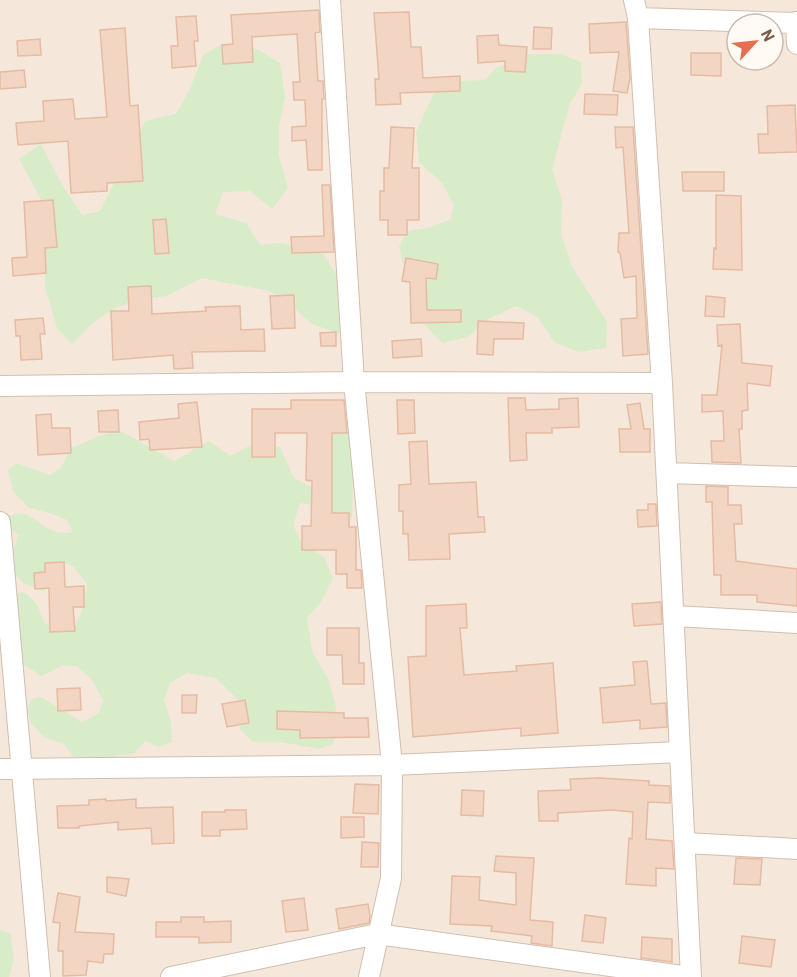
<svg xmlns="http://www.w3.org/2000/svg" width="797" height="977" font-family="Barlow,sans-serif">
<rect width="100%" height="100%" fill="#fdf6ec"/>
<path fill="#f5e8da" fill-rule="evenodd" d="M 0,0 L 797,0 L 797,977 L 0,977 ZM 737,24 L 773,24 L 773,60 L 737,60 Z"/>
<path fill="#d8ecc9" d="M 222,44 L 257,49 L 280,63 L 285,97 L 279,127 L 279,156 L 288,188 L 272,209 L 250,191 L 223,192 L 215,214 L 246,223 L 260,245 L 281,243 L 323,253 L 346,291 L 340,334 L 312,324 L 288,303 L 269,291 L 202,278 L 167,296 L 136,300 L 114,309 L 94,322 L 72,344 L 57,328 L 45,287 L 45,247 L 43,203 L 19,159 L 41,144 L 61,183 L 82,215 L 100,211 L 145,121 L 176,114 L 190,89 L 203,55 Z
M 528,54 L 561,54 L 581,62 L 582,83 L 569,106 L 552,170 L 562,200 L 561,234 L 572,266 L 607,322 L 606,348 L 578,352 L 554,342 L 538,317 L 516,306 L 489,319 L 468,337 L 442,343 L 424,324 L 406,274 L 399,247 L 407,231 L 427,228 L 450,220 L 454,205 L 442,183 L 419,162 L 416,132 L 439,82 L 485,80 L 496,68 Z
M 320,423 L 343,424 L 354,446 L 352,518 L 340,521 L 319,506 L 300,503 L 293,525 L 302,544 L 324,557 L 333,578 L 321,602 L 307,618 L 312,651 L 329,681 L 336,708 L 337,727 L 333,744 L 319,749 L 281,742 L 253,742 L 240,730 L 242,704 L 216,678 L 187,673 L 170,683 L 164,700 L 171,721 L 172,742 L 159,747 L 145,741 L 134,754 L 120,755 L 98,768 L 79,765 L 64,744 L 44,737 L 31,723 L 27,709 L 31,699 L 41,697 L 82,722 L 99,713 L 103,701 L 93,681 L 77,666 L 62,666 L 41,676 L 23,664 L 17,647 L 20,635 L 16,613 L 15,595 L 21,592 C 35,595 40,612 45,624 L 61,630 L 76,625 L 84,606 L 87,584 L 73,566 L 58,561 L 50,571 L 44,592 L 22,582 L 6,563 L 14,549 L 18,535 L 3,520 C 7,518 12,514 16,514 C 35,510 44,538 73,532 L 67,520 L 50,513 L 29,508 L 13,491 L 8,470 L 16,463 L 50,475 L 61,468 L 71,448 L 117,429 L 174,461 L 209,441 L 230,456 L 251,445 L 280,447 L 294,478 L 317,490 Z
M 0,930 L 11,934 L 14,960 L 9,977 L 0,977 Z"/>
<path fill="#f3d5c3" stroke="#e6bba3" stroke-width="1.5" d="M 319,10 L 320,32 L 315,33 L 318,81 L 323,81 L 324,99 L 322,99 L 322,170 L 308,170 L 306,140 L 292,141 L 292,127 L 306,126 L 305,100 L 294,100 L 293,82 L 300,82 L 297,34 L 252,37 L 253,62 L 223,64 L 222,45 L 233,44 L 231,15 Z
M 409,12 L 411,47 L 421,47 L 423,78 L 460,76 L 460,91 L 400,93 L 401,104 L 376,105 L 375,79 L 379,79 L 374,13 Z
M 196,16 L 198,41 L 194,41 L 196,66 L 172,68 L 171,46 L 178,46 L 176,17 Z
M 626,22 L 630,78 L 627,93 L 613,91 L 619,52 L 590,53 L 589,24 Z
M 534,27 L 552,28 L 551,49 L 533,49 Z
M 125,28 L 130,106 L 138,105 L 143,181 L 107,183 L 107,191 L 71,193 L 68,141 L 18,145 L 16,123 L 44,121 L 43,101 L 73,99 L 75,119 L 107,117 L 100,30 Z
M 498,35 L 499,45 L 527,47 L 525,72 L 505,71 L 505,61 L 478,63 L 477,36 Z
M 40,39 L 41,55 L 18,56 L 17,41 Z
M 691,53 L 721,53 L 721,76 L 691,75 Z
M 24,70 L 26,87 L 0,89 L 0,72 Z
M 585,94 L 618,95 L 617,115 L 584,114 Z
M 795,105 L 797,152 L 759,153 L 758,134 L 768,134 L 767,106 Z
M 391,127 L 414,128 L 412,168 L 419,168 L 419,220 L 407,220 L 407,235 L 388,235 L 388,220 L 380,220 L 380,191 L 384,191 L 384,168 L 389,168 Z
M 615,127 L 633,127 L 648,354 L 623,356 L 621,319 L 637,318 L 636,276 L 624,278 L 620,253 L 618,252 L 619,233 L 629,233 L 623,147 L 616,148 Z
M 682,172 L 724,172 L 724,191 L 683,191 Z
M 322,185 L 330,185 L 334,252 L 292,253 L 291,237 L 324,236 Z
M 716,195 L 741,196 L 742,270 L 713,269 L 714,248 L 716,249 Z
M 53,200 L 57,247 L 45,248 L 46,273 L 13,276 L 12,258 L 27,257 L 24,202 Z
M 166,219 L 169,253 L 155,254 L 153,220 Z
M 406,258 L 438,264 L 436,279 L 426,278 L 427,310 L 461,310 L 461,322 L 411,323 L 410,282 L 402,281 Z
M 151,286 L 152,314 L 206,311 L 205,307 L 240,306 L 241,330 L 264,329 L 265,351 L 192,352 L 193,368 L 174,369 L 173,355 L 113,360 L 111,311 L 129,311 L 128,287 Z
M 294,295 L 295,328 L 272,329 L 270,296 Z
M 706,296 L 725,298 L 724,317 L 705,316 Z
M 43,318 L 45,334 L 40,334 L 42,359 L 21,360 L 20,336 L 16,336 L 15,320 Z
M 478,321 L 524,323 L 523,339 L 494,339 L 493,355 L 477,354 Z
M 740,324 L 742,363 L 772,366 L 770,386 L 747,383 L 748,410 L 742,411 L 742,429 L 739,429 L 741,463 L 712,462 L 711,441 L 724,441 L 723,411 L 702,412 L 702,395 L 717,395 L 722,345 L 718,346 L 717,325 Z
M 336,332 L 336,346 L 321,346 L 320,333 Z
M 421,339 L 422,356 L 393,358 L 392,341 Z
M 508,398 L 525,398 L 526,410 L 559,409 L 559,399 L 578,398 L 579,427 L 552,428 L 552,433 L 526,433 L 527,460 L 510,461 Z
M 291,400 L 344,400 L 347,433 L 332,433 L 332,513 L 349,513 L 349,527 L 356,527 L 356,570 L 361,570 L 362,588 L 347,588 L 347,574 L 336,574 L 336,550 L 302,550 L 302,526 L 311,526 L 312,481 L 306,480 L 307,433 L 275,433 L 275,457 L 252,457 L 252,409 L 291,409 Z
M 397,400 L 414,400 L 415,433 L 398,434 Z
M 197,402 L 202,447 L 150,450 L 149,439 L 140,440 L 139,422 L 179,418 L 178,404 Z
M 640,403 L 644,429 L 650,429 L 650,452 L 620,452 L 619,429 L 631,429 L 627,405 Z
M 118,410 L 119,432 L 99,432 L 98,411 Z
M 51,414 L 52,428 L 70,428 L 71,453 L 38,455 L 36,415 Z
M 427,441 L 429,484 L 476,482 L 478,517 L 484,517 L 485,532 L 449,534 L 450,559 L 409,560 L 408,534 L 403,534 L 403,511 L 399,511 L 399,485 L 411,484 L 409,442 Z
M 706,486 L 728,487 L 728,505 L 741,505 L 742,524 L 734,524 L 736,561 L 797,569 L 797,606 L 757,602 L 757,595 L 721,595 L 721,575 L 714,575 L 712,502 L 706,502 Z
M 648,504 L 656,504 L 657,526 L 638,527 L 637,510 L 648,510 Z
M 64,562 L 65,587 L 84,586 L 84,607 L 73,607 L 75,631 L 50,632 L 49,588 L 35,589 L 34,573 L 45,572 L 45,563 Z
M 661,602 L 662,624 L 634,626 L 632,604 Z
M 466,604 L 467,628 L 460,628 L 464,675 L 517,671 L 516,666 L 553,663 L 558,733 L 521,736 L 521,728 L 506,729 L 413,737 L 408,657 L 426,656 L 426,606 Z
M 327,628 L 359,628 L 359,663 L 364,663 L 364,684 L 343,684 L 342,655 L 327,655 Z
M 647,661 L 651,704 L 666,703 L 667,727 L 640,729 L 640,720 L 603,723 L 600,688 L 635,685 L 633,662 Z
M 80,688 L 81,710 L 58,711 L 57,689 Z
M 182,695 L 197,695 L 196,713 L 182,713 Z
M 245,700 L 249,723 L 227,727 L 222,704 Z
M 277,711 L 344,713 L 344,718 L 368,718 L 369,737 L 300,738 L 300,730 L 277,729 Z
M 600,778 L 649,781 L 649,785 L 670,786 L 670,803 L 648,802 L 646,839 L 672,841 L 674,869 L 656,868 L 656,886 L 626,884 L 629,838 L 632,839 L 633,812 L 612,810 L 558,813 L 558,821 L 539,821 L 538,791 L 571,790 L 570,779 Z
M 355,784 L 379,785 L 378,814 L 353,813 Z
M 462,790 L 484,791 L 483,816 L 461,815 Z
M 106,799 L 106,801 L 136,799 L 136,808 L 173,807 L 174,843 L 152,844 L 151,828 L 118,830 L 118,822 L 79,826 L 79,828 L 58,828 L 57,806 L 89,805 L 89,800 Z
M 225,810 L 246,810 L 247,829 L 220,830 L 220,836 L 202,836 L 202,812 L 225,812 Z
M 341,817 L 364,817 L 364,837 L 341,838 Z
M 362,842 L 379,843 L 378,867 L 361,867 Z
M 496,856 L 534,858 L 530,920 L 553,922 L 552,946 L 531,943 L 532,936 L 491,931 L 492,926 L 450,924 L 452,876 L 480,877 L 479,900 L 516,905 L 516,873 L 494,871 Z
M 736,858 L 762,859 L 760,885 L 734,884 Z
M 107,877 L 129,879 L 126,896 L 107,892 Z
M 58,893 L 80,897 L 75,932 L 114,934 L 113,954 L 104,954 L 103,963 L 88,961 L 86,975 L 63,976 L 63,951 L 58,951 L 60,923 L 53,922 Z
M 304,898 L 308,930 L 286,932 L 282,901 Z
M 368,904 L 370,916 L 369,923 L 339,929 L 336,909 Z
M 585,915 L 606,918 L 603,943 L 582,941 Z
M 181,917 L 204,917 L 204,922 L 231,921 L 231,942 L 199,943 L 199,937 L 156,937 L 156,922 L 181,922 Z
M 742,936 L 775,940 L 771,967 L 739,963 Z
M 642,937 L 672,939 L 672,962 L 641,958 Z"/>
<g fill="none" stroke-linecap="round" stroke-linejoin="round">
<g stroke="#d1beb0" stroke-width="22">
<path id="minor" d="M 330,0 L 354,382 L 392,765 L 391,878 L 369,977
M 634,0 L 638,18 L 662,383 L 691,977
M 638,18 L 797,23
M 796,22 L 797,44
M 0,386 L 354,382 L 662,383
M 667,473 L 797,477
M 0,522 L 40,977
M 675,616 L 797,623
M 0,769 L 392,765 L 680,752
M 686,843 L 797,849
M 171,977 L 377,934 L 690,977"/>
</g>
<use href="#minor" stroke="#fff" stroke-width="20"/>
</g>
<g transform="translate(755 42) rotate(63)"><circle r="28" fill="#fffaf3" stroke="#cabbb1" stroke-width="1.5"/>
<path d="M0-4.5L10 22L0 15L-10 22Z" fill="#e76f51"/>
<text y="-9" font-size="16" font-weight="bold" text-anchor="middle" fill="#7a5c4d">N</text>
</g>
</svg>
